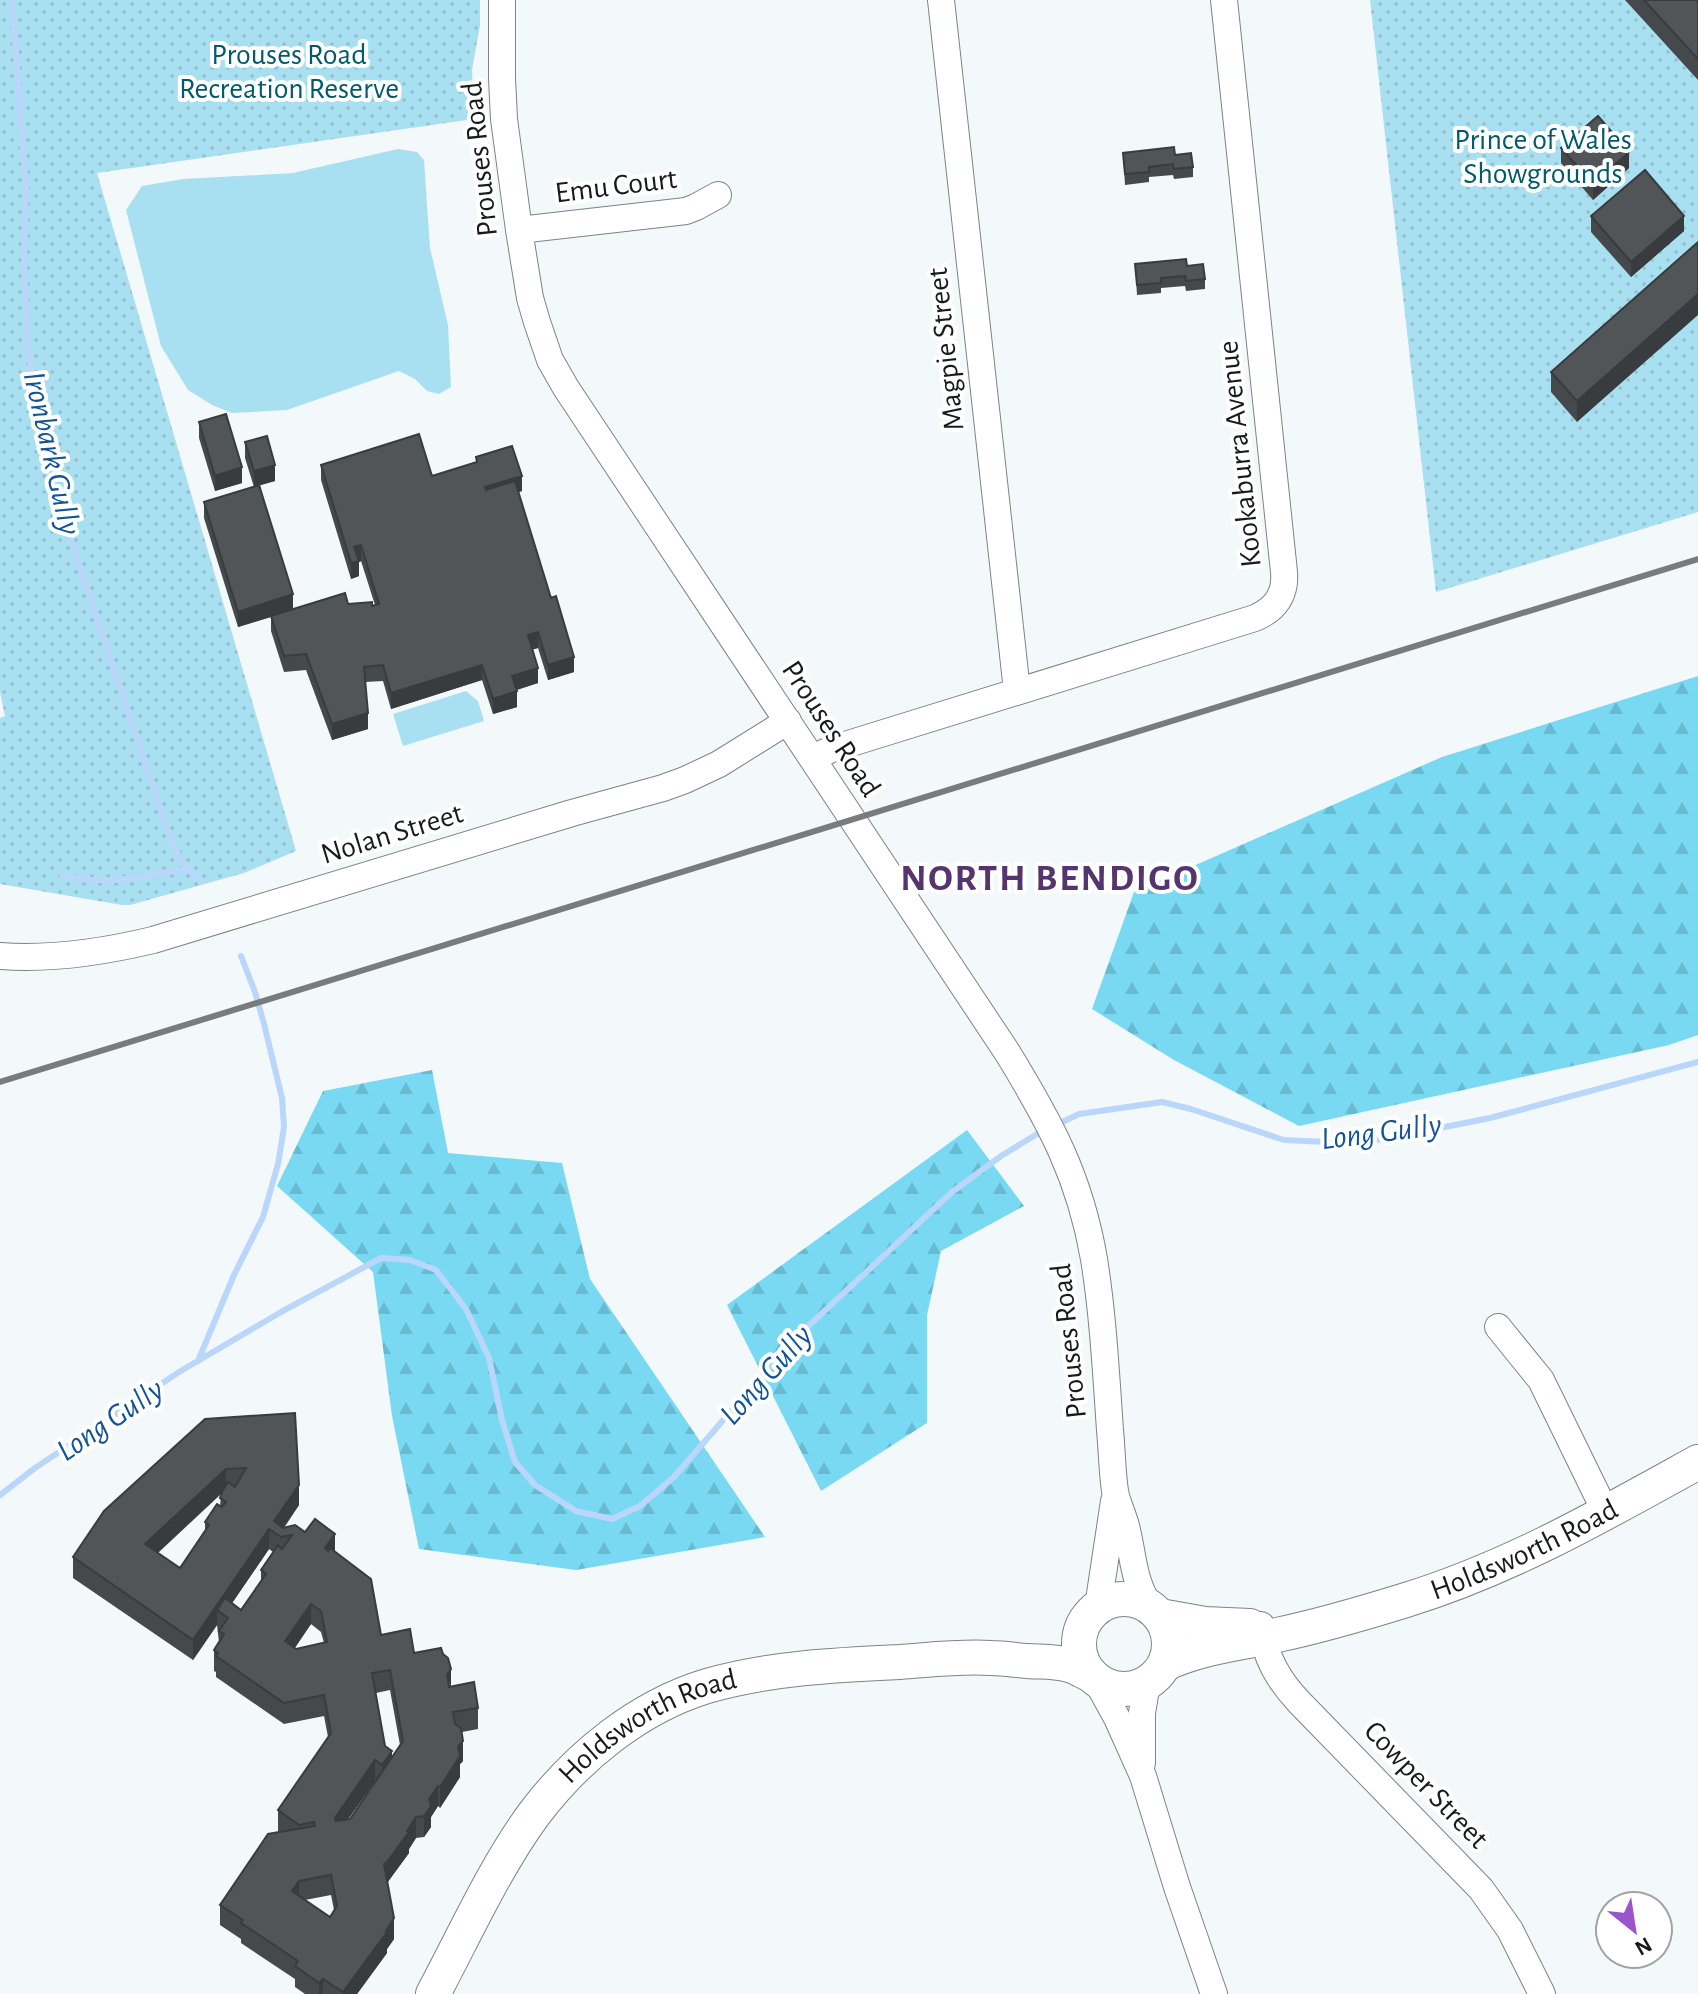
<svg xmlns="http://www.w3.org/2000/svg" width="1698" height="1994" font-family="'Alegreya Sans',sans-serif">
<defs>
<pattern id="grass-dots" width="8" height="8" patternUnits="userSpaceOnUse" patternTransform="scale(2)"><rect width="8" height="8" fill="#a9e0f1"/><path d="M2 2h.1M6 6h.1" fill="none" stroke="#91c0ce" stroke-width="1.8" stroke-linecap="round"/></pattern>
<pattern id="forest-firs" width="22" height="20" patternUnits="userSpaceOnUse" patternTransform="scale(2)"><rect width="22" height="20" fill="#79d9f3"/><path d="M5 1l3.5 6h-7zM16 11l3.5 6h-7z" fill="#68bad0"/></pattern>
</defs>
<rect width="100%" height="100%" fill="#f3f8fa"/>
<path fill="url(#grass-dots)" d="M 0,0 L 480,0 L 480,25 L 472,70 L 474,119 L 97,173 L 296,851 L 244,873 L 130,905 L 122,905 L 0,884 L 0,718 L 5,716 L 0,692 Z
M 1370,0 L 1698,0 L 1698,512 L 1436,592 Z"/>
<path fill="url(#forest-firs)" d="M 1698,676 L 1698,1035 L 1669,1045 L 1299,1126 L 1174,1060 L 1092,1009 L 1134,892 L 1442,757 Z
M 432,1070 L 448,1153 L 562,1163 L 590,1279 L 765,1537 L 576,1570 L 419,1549 L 392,1416 L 373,1272 L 277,1186 L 323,1091 Z
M 967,1130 L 1024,1206 L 941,1251 L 927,1315 L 927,1423 L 821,1491 L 727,1305 Z"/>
<path fill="#a9e0f1" d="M 398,149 L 417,152 L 424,160 L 430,248 L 448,325 L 451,387 L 439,394 L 427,391 L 415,379 L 399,371 L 287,410 L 232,413 L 212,405 L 188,390 L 161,346 L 126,210 L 142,186 L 183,179 L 293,173 Z
M 466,691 L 478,701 L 484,721 L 403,746 L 393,714 Z"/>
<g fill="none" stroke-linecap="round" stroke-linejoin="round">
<path stroke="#bad6fa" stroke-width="6" d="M 12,0 L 26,188 L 24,262 L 28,348 L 40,428 L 56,495 L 168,831 C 176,853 183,866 201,881
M 62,875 C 104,887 144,876 186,869
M 1056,1125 L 1079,1114 L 1162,1102 L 1191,1109 L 1284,1140 L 1348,1143 L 1384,1139 L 1490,1118 L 1698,1062
M 198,1361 L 234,1275 L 263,1217 L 278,1164 L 284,1127 L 282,1098 L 264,1024 L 255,992 L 241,956
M 0,1495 L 35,1468 L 179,1372 L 281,1312 L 381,1258 L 410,1260 L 436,1270 L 466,1309 L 489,1358 L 502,1420 L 515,1462 L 535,1485 L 576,1511 L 612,1519 L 640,1506 L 674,1477 L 788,1345 L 952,1192 L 1001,1156 L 1042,1131"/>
<g stroke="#7e8385" stroke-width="28">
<path id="minor" d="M 502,0 L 502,78 L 504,119 L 519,230 L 530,298 L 537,322 L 550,360 L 566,388 L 1007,1052 C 1050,1122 1080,1177 1094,1259 C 1103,1315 1106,1373 1110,1430 C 1112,1450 1112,1471 1115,1491 C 1117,1503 1123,1514 1126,1526 C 1134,1557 1132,1578 1150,1607
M 941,0 L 1017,691
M 519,230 L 686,211 L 696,207 L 718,195
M 812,758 L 832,749 L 1255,618 C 1276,609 1286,594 1284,572 L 1224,0
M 0,956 C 52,960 103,952 153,940 L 572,813 L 663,788 L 685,780 L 719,764 L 788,721
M 1498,1327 L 1541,1380 L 1606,1513
M 1098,1607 L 1114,1501
M 1261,1625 C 1265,1657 1278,1680 1300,1703 L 1481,1889 L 1510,1930 L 1542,1994
M 1096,1680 L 1117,1718 L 1143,1776 L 1177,1887 L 1214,1994
M 1142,1763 L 1142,1713 L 1147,1683"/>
</g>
<g stroke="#7e8385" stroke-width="36">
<g id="major">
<circle cx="1124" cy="1644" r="45"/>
<path d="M 1160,1616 L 1205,1624 L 1250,1626"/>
<path id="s1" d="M 1165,1664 C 1201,1647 1239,1644 1277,1635 C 1320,1626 1364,1613 1406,1600 C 1510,1568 1604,1514 1698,1462"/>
<path id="s2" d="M 433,1994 C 464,1936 495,1867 534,1814 C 577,1757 638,1707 707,1686 C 770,1668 835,1665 900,1662 C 929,1660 961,1656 991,1658 C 1003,1658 1015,1660 1027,1661 C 1041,1662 1056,1661 1069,1665 C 1077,1667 1084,1672 1091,1675"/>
</g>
</g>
<use href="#minor" stroke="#fff" stroke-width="26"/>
<use href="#major" stroke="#fff" stroke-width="34"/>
<path stroke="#797c7d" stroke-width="6" d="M 0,1082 L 1698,559"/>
</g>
<path fill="#46494c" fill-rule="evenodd" d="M 1625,0 L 1698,0 L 1698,80 Z
M 1561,148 L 1629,168 L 1593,200 L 1561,163 Z
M 1123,153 L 1175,155 L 1193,167 L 1193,177 L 1174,179 L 1173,175 L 1149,177 L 1149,182 L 1125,185 Z
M 1591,216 L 1684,231 L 1631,277 L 1591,232 Z
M 1698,242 L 1577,422 L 1551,392 L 1551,372 Z
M 1135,264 L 1187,266 L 1205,279 L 1205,289 L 1186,291 L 1185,286 L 1161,288 L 1161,293 L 1137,295 Z
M 199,422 L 242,483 L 215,491 L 199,438 Z
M 245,442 L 275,481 L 260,485 L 293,609 L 348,604 L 375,605 L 361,561 L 359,562 L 359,576 L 351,579 L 321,480 L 321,465 L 432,476 L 476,462 L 476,457 L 522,491 L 518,492 L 574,672 L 548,680 L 538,648 L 533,649 L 538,683 L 517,690 L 517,707 L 493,714 L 482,680 L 391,709 L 383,681 L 365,682 L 368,729 L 332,740 L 306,670 L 284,672 L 271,631 L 271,617 L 238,627 L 204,518 L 204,502 L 254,487 L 245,458 Z
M 205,1419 L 299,1505 L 284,1528 L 335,1552 L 381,1635 L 414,1653 L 451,1686 L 478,1708 L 478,1729 L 462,1732 L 463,1761 L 460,1764 L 460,1777 L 440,1808 L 438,1806 L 431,1817 L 431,1827 L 424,1837 L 416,1838 L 409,1849 L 409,1853 L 387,1883 L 394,1939 L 387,1949 L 387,1953 L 357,1994 L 305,1994 L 295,1987 L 295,1979 L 241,1943 L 241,1939 L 220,1925 L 220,1905 L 280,1832 L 278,1831 L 278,1810 L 328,1737 L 324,1716 L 284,1724 L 216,1677 L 216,1672 L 214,1671 L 214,1650 L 219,1642 L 217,1625 L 193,1660 L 73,1578 L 73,1557 ZM 221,1494 L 220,1507 L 205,1522 L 205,1532 L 180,1568 L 158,1553 ZM 269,1549 L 273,1552 L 261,1570 L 261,1581 L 241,1610 L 232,1603 ZM 311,1624 L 321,1632 L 324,1643 L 296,1649 L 295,1648 ZM 390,1690 L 400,1745 L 392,1757 L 385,1746 L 376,1693 ZM 376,1781 L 350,1819 L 348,1819 L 375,1781 ZM 331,1895 L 334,1910 L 330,1917 L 305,1900 Z"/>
<path fill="#393c3e" d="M 1629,152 L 1629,168 L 1593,200 L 1593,184 Z
M 1684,216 L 1684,231 L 1631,277 L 1631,262 Z
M 1698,294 L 1698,315 L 1577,422 L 1577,401 Z
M 275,465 L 275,481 L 254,487 L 254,471 Z
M 242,467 L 242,483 L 215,491 L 215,476 Z
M 522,476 L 522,491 L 485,503 L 485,487 Z
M 361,545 L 361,561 L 359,562 L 359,576 L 351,579 L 351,563 L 354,547 Z
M 293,594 L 293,610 L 238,627 L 238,612 Z
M 538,632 L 538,648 L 528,651 L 528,635 Z
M 574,657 L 574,672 L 548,680 L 548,665 Z
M 482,665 L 482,680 L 391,709 L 391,693 Z
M 538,668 L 538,683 L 512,691 L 512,676 Z
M 517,691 L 517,707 L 493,714 L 493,699 Z
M 368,713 L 368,729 L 332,740 L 332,724 Z
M 226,1469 L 226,1489 L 145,1564 L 145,1544 Z
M 299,1485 L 299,1505 L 278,1535 L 274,1521 Z
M 269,1529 L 269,1549 L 224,1615 L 217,1610 L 217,1625 L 193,1660 L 193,1640 Z
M 335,1534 L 335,1555 L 325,1548 Z
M 311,1604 L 311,1624 L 285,1661 L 285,1641 Z
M 451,1669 L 451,1690 L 447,1675 Z
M 463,1741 L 463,1761 L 460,1764 L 460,1777 L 440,1808 L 440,1787 L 458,1746 Z
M 392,1751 L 392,1771 L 382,1786 L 382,1765 Z
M 375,1760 L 375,1781 L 335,1838 L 335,1818 Z
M 438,1786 L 438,1806 L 431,1817 L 431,1827 L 424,1837 L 424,1816 L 429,1799 Z
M 416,1817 L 416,1838 L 409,1849 L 409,1853 L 387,1883 L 384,1864 Z
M 299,1881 L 299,1901 L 292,1891 Z
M 394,1918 L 394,1939 L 387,1949 L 387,1953 L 357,1994 L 343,1994 L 343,1992 Z
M 323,1979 L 323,1994 L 319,1994 L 319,1983 Z"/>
<path fill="#515558" stroke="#393c3e" stroke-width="2" fill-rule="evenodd" d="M 1644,0 L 1698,0 L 1698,59 Z
M 1598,116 L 1629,152 L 1593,184 L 1561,148 Z
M 1174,147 L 1175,155 L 1191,153 L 1193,167 L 1174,169 L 1173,164 L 1149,167 L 1149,172 L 1125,174 L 1123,153 Z
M 1645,170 L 1684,216 L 1631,262 L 1591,216 Z
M 1698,242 L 1698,294 L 1577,401 L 1551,372 Z
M 1186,259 L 1187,266 L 1203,264 L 1205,279 L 1186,281 L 1185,276 L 1161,278 L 1161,283 L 1137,285 L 1135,264 Z
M 226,414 L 242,467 L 215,476 L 199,422 Z
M 419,434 L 432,476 L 477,462 L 476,457 L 512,446 L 522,476 L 485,487 L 486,490 L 515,481 L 551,598 L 556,596 L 574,657 L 548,665 L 538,632 L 528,635 L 538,668 L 512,676 L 517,691 L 493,699 L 482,665 L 391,693 L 383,665 L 364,667 L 368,713 L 332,724 L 306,654 L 284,656 L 271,616 L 345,593 L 348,604 L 372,602 L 372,606 L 379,604 L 361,545 L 354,547 L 359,561 L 351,563 L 321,465 Z
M 267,436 L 275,465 L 254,471 L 245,442 Z
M 259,485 L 293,594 L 238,612 L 204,502 Z
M 295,1413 L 299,1485 L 274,1521 L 283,1528 L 295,1525 L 305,1532 L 315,1519 L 335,1534 L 325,1548 L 328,1551 L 330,1548 L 371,1579 L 381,1635 L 410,1629 L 414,1653 L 441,1648 L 443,1654 L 448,1658 L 451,1669 L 447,1675 L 449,1687 L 474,1682 L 478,1708 L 453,1712 L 455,1724 L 461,1728 L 463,1741 L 458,1746 L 460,1756 L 440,1787 L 438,1786 L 429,1799 L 431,1806 L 424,1816 L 416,1817 L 407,1831 L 409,1832 L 387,1862 L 384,1864 L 394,1918 L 386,1931 L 387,1932 L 343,1992 L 323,1979 L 319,1983 L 295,1966 L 298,1961 L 241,1923 L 243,1920 L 220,1905 L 268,1834 L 315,1826 L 314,1822 L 299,1825 L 278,1810 L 331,1733 L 324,1695 L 284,1703 L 216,1656 L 218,1653 L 214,1650 L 224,1634 L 219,1631 L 228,1618 L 217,1610 L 225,1598 L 241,1610 L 266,1574 L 261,1570 L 278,1545 L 282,1549 L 292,1535 L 281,1537 L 269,1529 L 193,1640 L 73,1557 L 104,1511 L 205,1419 ZM 246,1468 L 235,1487 L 228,1482 L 222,1492 L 220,1498 L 226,1502 L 222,1507 L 217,1504 L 205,1522 L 209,1525 L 180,1568 L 145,1544 L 226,1469 ZM 311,1604 L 321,1611 L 327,1642 L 296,1649 L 285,1641 ZM 390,1670 L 403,1741 L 350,1819 L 336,1821 L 335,1818 L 375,1760 L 382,1765 L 392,1751 L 385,1746 L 372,1673 ZM 331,1875 L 337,1906 L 330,1917 L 292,1891 L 299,1881 Z"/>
<g text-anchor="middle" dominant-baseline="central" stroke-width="8" stroke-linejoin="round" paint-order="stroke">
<g font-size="30" fill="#035a6d" stroke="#fff">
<text x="289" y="55">Prouses Road<tspan x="289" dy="34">Recreation Reserve</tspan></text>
<text x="1543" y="140">Prince of Wales<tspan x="1543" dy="34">Showgrounds</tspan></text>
</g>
<g font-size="30" fill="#191a1b" stroke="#fff">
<text transform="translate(480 159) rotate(-96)">Prouses Road</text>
<text transform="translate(616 186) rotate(-7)">Emu Court</text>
<text transform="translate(946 349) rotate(-96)">Magpie Street</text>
<text transform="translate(1240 454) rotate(-96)">Kookaburra Avenue</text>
<text transform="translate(831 729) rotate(57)">Prouses Road</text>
<text transform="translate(392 834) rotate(-17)">Nolan Street</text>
<text transform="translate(1069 1341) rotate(-96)">Prouses Road</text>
<text stroke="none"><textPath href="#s1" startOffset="378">Holdsworth Road</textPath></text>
<text stroke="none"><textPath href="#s2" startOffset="354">Holdsworth Road</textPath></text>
<text transform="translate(1426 1785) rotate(46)">Cowper Street</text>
</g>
<g font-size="32" font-style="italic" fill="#135397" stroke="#fff">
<text transform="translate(52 453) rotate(77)">Ironbark Gully</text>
<text transform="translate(1381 1132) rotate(-7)">Long Gully</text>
<text transform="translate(766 1375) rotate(-48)">Long Gully</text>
<text transform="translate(110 1420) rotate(-34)">Long Gully</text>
</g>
<g font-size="38" font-weight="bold" letter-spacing="2" fill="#56356e" stroke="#fff">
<text x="1050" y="879">NORTH BENDIGO</text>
</g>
</g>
<g transform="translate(1634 1930) rotate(150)"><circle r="38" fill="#ffffff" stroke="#a3a3a4" stroke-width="2"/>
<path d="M0-6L14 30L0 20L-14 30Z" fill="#9955ca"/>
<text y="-12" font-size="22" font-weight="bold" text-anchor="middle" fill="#191a1b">N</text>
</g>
</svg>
